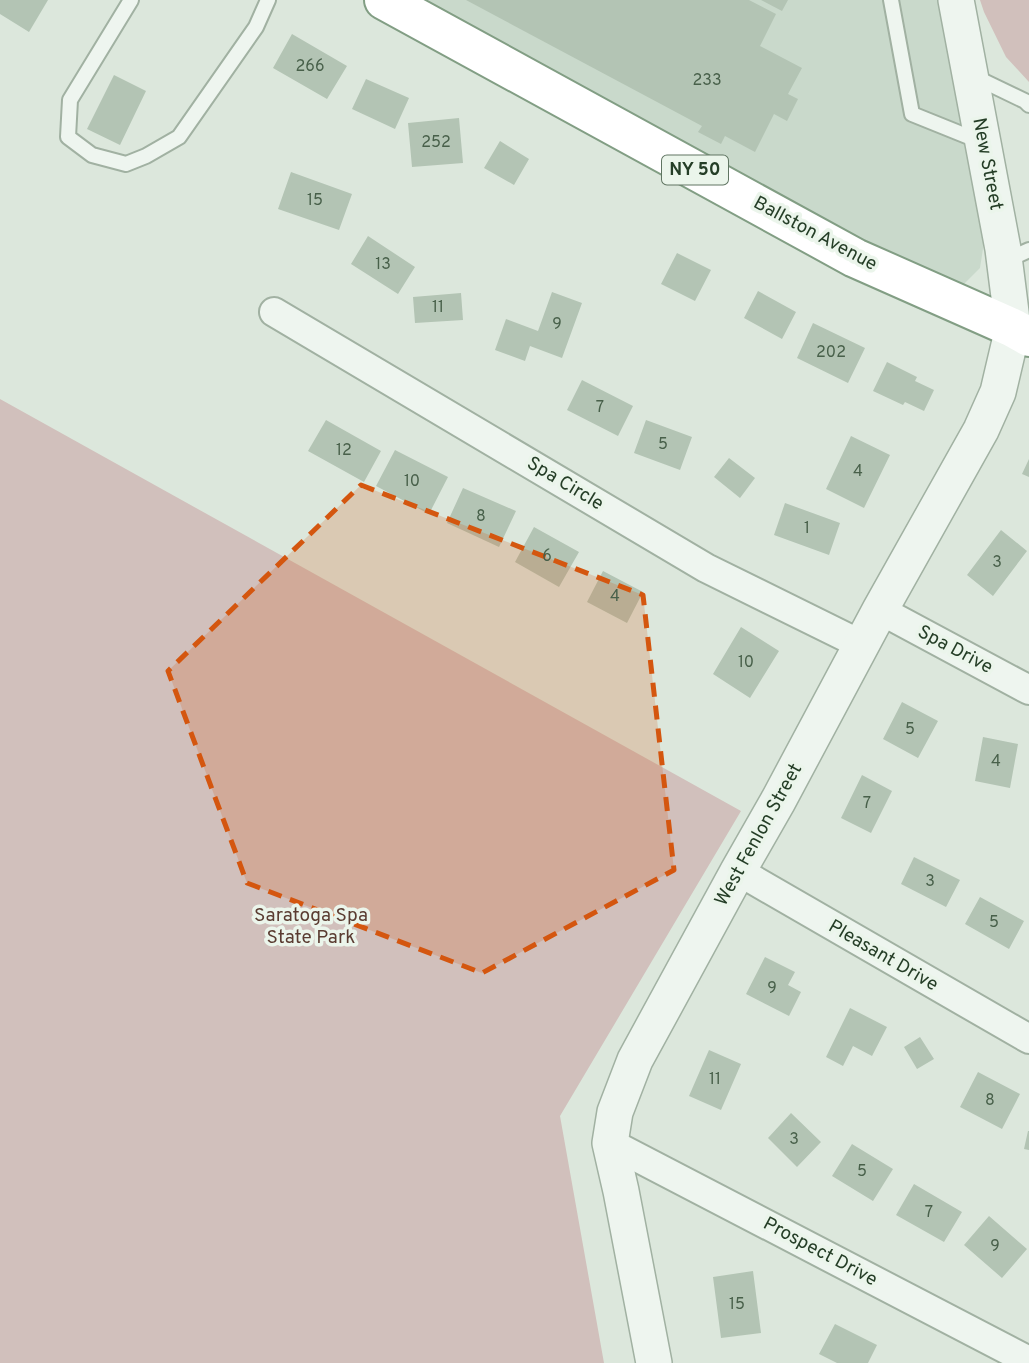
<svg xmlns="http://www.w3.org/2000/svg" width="1029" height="1363" font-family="Overpass,sans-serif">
<rect width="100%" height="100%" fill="#dce7dc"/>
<path fill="#c9d9cb" d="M 411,0 L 940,0 L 984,242 L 980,268 L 963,285 L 942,284 Z"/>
<path fill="#d1c0bc" d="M 980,0 L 1029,0 L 1029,82 L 1006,57 L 984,12 Z
M 0,399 L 741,811 L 560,1116 L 604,1363 L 0,1363 Z"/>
<path fill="#b3c4b4" d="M 0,0 L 48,0 L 29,32 L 0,14 Z
M 466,0 L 749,0 L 776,14 L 760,46 L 802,68 L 788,94 L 798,99 L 787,121 L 774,114 L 755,152 L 725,136 L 721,144 L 698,132 L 702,126 Z
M 761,0 L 788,0 L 782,11 Z
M 292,34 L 347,66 L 327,99 L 273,68 Z
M 114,75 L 146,91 L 120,145 L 87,129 Z
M 366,79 L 409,98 L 395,129 L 352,109 Z
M 459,118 L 463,163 L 412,167 L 408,123 Z
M 500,141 L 529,159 L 514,185 L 484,168 Z
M 291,172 L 352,194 L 339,230 L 278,209 Z
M 368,236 L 415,267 L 398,294 L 351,264 Z
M 677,253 L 711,270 L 695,301 L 661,284 Z
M 758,291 L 796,312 L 782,339 L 744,318 Z
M 552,292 L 582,303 L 562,358 L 530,346 L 525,361 L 495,350 L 506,319 L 538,331 Z
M 461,293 L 463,320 L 415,323 L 413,297 Z
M 813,323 L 865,348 L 848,383 L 797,358 Z
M 887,362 L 917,377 L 915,381 L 934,390 L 924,411 L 905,402 L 903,405 L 873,391 Z
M 582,380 L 633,406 L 618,436 L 567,410 Z
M 326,420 L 381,451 L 364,482 L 308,451 Z
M 646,420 L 692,437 L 680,470 L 634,453 Z
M 851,436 L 890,455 L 864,508 L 826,489 Z
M 395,450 L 448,477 L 429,514 L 376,486 Z
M 729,458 L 755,478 L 740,498 L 714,477 Z
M 1029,459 L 1029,477 L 1022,474 Z
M 463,488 L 516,511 L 499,547 L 447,523 Z
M 785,503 L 840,523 L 829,555 L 774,535 Z
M 534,527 L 579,552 L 559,587 L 515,562 Z
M 1001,530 L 1027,551 L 993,596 L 967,575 Z
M 603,571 L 643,592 L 627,623 L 587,602 Z
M 741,627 L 779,651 L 750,698 L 713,674 Z
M 902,702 L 938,721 L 918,758 L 883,739 Z
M 983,737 L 1018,744 L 1010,788 L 975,781 Z
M 862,775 L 892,791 L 871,833 L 841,818 Z
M 914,857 L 960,880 L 946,907 L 901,884 Z
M 980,897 L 1024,921 L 1009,949 L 965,924 Z
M 765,957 L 795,972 L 788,985 L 801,992 L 789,1016 L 746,994 Z
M 850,1008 L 887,1027 L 872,1056 L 853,1046 L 843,1066 L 826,1057 Z
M 920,1037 L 934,1059 L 917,1069 L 904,1047 Z
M 709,1050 L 741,1064 L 721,1110 L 689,1096 Z
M 978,1072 L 1020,1094 L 1002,1129 L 960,1107 Z
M 791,1113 L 821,1142 L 797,1167 L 768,1138 Z
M 1028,1131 L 1029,1131 L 1029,1150 L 1024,1149 Z
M 852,1144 L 893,1169 L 873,1201 L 832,1176 Z
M 914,1184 L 962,1212 L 944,1242 L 896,1215 Z
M 989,1216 L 1027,1249 L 1002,1278 L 964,1245 Z
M 753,1271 L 761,1333 L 721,1338 L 713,1277 Z
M 835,1324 L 877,1345 L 868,1363 L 837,1363 L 819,1354 Z"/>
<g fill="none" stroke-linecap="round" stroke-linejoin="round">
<g stroke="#a1b1a2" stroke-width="18">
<path id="service" d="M 131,0 L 70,100 L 68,137 L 92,155 L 126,164 L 146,156 L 179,137 L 256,27 L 268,0
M 891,0 L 912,114 L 979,141
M 975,77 L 1025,101 L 1029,105
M 1005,261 L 1029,250"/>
</g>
<g stroke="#a1b1a2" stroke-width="32">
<path id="minor" d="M 274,312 L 706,568 L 862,645
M 880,610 L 1029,690
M 738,871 L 1029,1039
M 610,1143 L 1029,1361"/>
</g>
<g stroke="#a1b1a2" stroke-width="38">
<path id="tertiary" d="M 654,1363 L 621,1191 L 610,1143 L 615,1112 L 635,1060 L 738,871 L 778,801 L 880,610 L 981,430 L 998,392 L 1013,328 L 1003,249 L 956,0"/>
</g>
<g stroke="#829e84" stroke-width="42">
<path id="trunk" d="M 384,0 L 855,258 L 1013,328 L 1029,337"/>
</g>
<use href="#service" stroke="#eef5ef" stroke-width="14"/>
<use href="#minor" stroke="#eef5ef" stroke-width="28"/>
<use href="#tertiary" stroke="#eef5ef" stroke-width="35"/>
<use href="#trunk" stroke="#fff" stroke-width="38"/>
</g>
<path fill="#d4560f" fill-opacity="0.2" stroke="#d4560f" stroke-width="5" stroke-dasharray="14 9" stroke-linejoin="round" d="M 361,485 L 643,595 L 674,870 L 482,973 L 247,883 L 168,671 Z"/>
<g text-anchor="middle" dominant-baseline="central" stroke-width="7" stroke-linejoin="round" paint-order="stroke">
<g font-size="16" fill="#48604a">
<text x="310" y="67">266</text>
<text x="707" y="81">233</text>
<text x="436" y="143">252</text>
<text x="315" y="201">15</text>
<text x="383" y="265">13</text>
<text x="438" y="308">11</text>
<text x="557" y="325">9</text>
<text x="831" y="353">202</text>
<text x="600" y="408">7</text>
<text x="663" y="445">5</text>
<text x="344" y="451">12</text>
<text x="858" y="472">4</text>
<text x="412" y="482">10</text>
<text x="481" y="517">8</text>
<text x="807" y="529">1</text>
<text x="547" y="557">6</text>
<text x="997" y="563">3</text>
<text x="615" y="597">4</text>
<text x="746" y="663">10</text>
<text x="910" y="730">5</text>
<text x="996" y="762">4</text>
<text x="867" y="804">7</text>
<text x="930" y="882">3</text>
<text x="994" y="923">5</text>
<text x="772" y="989">9</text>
<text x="715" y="1080">11</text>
<text x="990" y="1101">8</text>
<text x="794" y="1140">3</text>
<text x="862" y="1172">5</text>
<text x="929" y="1213">7</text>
<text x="995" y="1247">9</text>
<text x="737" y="1305">15</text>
</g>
<rect fill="#ebf5eb" stroke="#607562" stroke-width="2" x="662" y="155.5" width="66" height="29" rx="5"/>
<g font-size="18" font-weight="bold" fill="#253e27">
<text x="695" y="170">NY 50</text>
</g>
<g font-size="19" fill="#253e27" stroke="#ebf5eb">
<text transform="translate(987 164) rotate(79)">New Street</text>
<text transform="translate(815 234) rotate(28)">Ballston Avenue</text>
<text transform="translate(565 484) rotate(31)">Spa Circle</text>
<text transform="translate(955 650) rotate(28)">Spa Drive</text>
<text transform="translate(759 835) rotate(-61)">West Fenlon Street</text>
<text transform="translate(883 956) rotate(30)">Pleasant Drive</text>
<text transform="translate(820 1252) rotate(28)">Prospect Drive</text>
</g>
<g font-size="19" fill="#5a3c31" stroke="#ebf5eb">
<text x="311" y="916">Saratoga Spa<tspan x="311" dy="22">State Park</tspan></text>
</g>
</g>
</svg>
